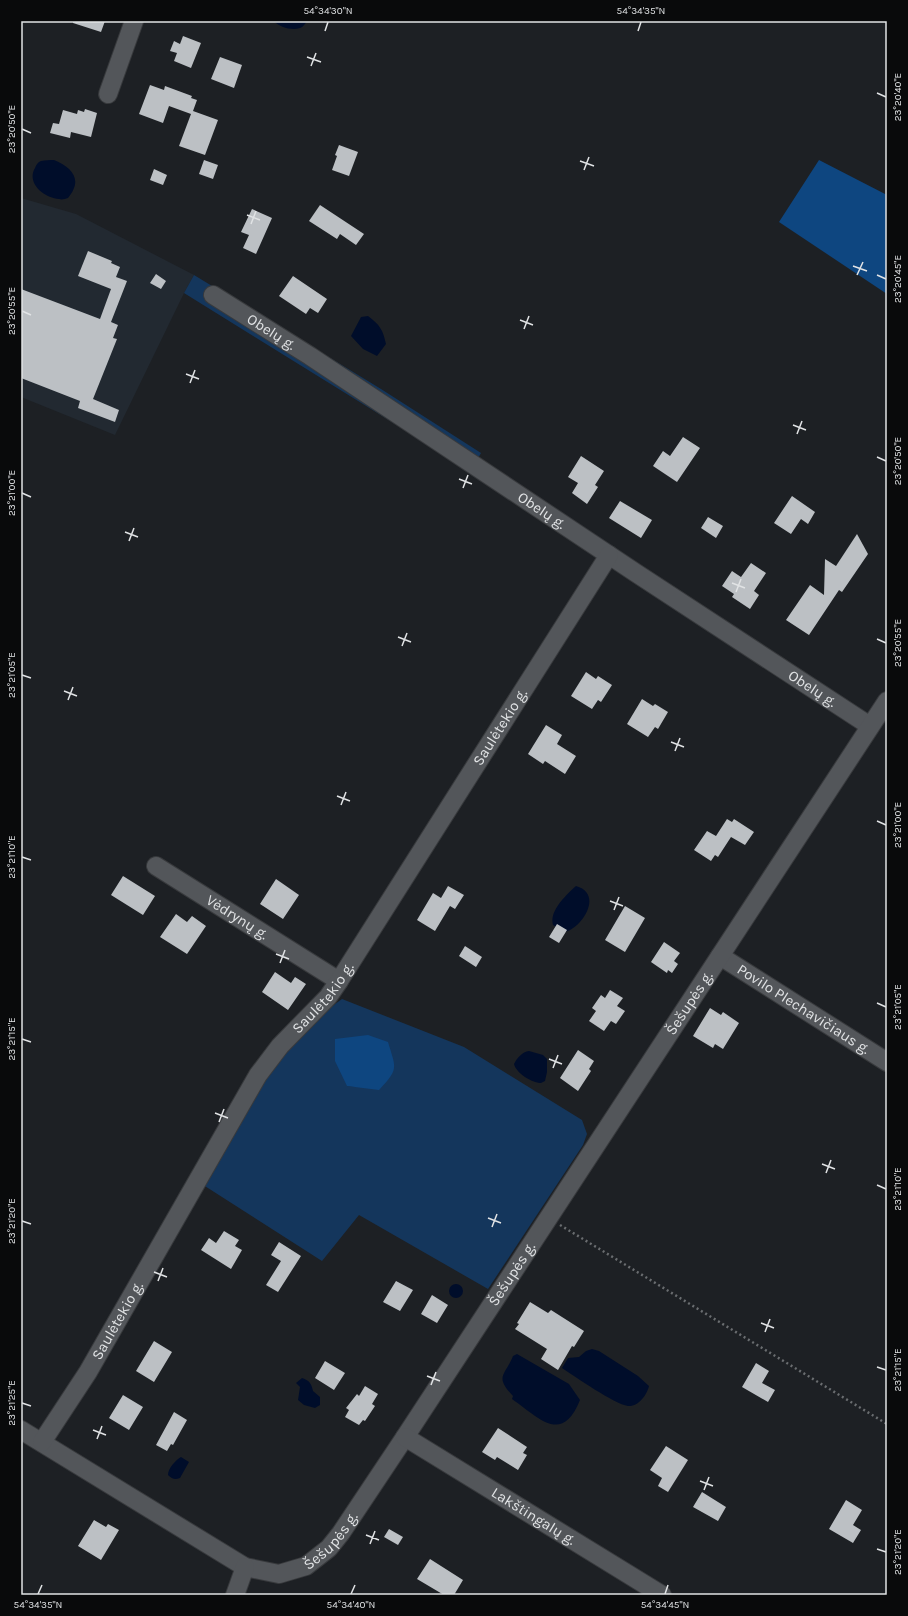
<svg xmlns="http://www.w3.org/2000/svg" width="908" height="1616" font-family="Karla,sans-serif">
<rect width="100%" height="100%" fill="#1d2024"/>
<path fill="#222931" d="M 21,198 L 76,214 L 194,275 L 184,293 L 115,435 L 21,397 Z"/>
<path fill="#14365c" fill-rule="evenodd" d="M 194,275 L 381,389 L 481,453 L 471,471 L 184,293 Z
M 342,999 L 464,1047 L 582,1120 L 587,1134 L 583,1145 L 488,1289 L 359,1215 L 322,1261 L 197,1181 L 271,1051 ZM 368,1035 L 363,1087 L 347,1086 Z"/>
<path fill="#0e4680" d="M 819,160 L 887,195 L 887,294 L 779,222 Z
M 368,1035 L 388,1042 C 396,1069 399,1068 379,1090 L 347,1086 L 335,1061 L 335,1039 Z"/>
<path fill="#000d2a" d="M 274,21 L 307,21 C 305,24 303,27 300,28 C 292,31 279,27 274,21 Z
M 54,160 C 73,168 83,180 68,198 C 65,199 62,200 59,199 C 44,198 26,183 35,168 C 36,165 38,162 41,161 C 45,160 50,160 54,160 Z
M 368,316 C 380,325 383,330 386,344 L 377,356 L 363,349 L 351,336 L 361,317 Z
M 576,886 C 604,894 582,928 565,932 L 553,925 C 549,911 566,895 576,886 Z
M 529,1051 L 543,1055 L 547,1059 L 547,1072 L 545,1081 L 541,1083 C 532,1083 516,1073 514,1064 C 517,1058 522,1052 529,1051 Z
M449 1291a7 7 0 1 1 14 0a7 7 0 1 1-14 0Z
M 592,1349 L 599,1351 L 638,1376 L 649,1386 C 647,1395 638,1407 628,1406 C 614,1404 576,1377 562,1368 L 568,1358 L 579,1357 L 586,1351 Z
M 517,1354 L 569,1384 L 580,1400 C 562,1445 539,1418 512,1399 L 513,1396 C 494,1376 505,1376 513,1356 Z
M 302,1378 C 310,1381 311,1383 313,1391 L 320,1397 L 320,1405 L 315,1408 L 304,1405 L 298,1400 L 300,1387 L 296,1383 Z
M 181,1457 L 189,1462 L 180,1478 C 175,1480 172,1479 168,1475 C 168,1468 176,1460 181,1457 Z"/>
<path fill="#bcc0c4" d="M 73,21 L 105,21 L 101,32 L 73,23 Z
M 183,36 L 201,43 L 191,68 L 174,61 L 177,53 L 170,51 L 174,41 L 180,44 Z
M 220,57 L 242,65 L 234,88 L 211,79 Z
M 150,85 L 164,90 L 165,86 L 192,96 L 191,98 L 197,100 L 193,111 L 218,120 L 205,155 L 179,146 L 191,114 L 169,106 L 163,123 L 139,114 Z
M 85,109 L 97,113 L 91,137 L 71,132 L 70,138 L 50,133 L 53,123 L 59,124 L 63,110 L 77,114 L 78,110 L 84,112 Z
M 339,145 L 358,152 L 349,176 L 332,170 L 337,156 L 335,155 Z
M 204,160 L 218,165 L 213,179 L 199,174 Z
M 154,169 L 167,175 L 163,185 L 150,180 Z
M 320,205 L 364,234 L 356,245 L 340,234 L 337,239 L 309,221 Z
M 252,209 L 272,218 L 256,254 L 243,248 L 249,235 L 241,232 Z
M 88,251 L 112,261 L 111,263 L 120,267 L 116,277 L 127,281 L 111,322 L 118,325 L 113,338 L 117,339 L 93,399 L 119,410 L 115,422 L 78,408 L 80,401 L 21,378 L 21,289 L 100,319 L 111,289 L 78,276 Z
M 156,274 L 166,281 L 161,289 L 150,283 Z
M 293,276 L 327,299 L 318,313 L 310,308 L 306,314 L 279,296 Z
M 683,437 L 700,448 L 677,482 L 653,466 L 663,451 L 670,456 Z
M 581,456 L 604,471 L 595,485 L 598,487 L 587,504 L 572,493 L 578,483 L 568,477 Z
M 792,496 L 815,512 L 808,524 L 801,519 L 791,534 L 774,523 Z
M 620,501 L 652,520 L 641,538 L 609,518 Z
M 708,517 L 723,526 L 716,538 L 701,528 Z
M 857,534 L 868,554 L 842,592 L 839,590 L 809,635 L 786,620 L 810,585 L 824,595 L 825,559 L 836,566 Z
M 751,563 L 766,573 L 754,591 L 759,595 L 750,609 L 732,597 L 734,594 L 722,586 L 732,571 L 741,577 Z
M 586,672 L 596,679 L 598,676 L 612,685 L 601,702 L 598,700 L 592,709 L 571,696 Z
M 642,699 L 653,706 L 655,704 L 668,712 L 658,729 L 655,727 L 648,737 L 627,724 Z
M 546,725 L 562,735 L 557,744 L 576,756 L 565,774 L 545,761 L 543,764 L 528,754 Z
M 727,819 L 732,822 L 734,819 L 754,832 L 745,845 L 731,837 L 718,857 L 715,855 L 711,861 L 694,850 L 707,831 L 716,836 Z
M 123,876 L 155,896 L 143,915 L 111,895 Z
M 276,879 L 299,895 L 283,919 L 260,904 Z
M 448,886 L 464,895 L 455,909 L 450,906 L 435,931 L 417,920 L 433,893 L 441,898 Z
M 625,906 L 645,918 L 625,952 L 605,940 Z
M 176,914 L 187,922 L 192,916 L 206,926 L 187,954 L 160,937 Z
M 557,924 L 567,930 L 559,943 L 549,937 Z
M 664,942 L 680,953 L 674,961 L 678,964 L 672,973 L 668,970 L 667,973 L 651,962 Z
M 465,946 L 482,957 L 476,967 L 459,956 Z
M 275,972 L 291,983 L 295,977 L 306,984 L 288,1010 L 262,992 Z
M 610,990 L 623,998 L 617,1006 L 625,1011 L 616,1024 L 611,1021 L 604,1031 L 589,1021 L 596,1011 L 592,1008 L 601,995 L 605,998 Z
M 710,1008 L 721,1015 L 723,1012 L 739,1023 L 723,1049 L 715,1044 L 713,1048 L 693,1036 Z
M 578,1050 L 594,1061 L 589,1069 L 591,1071 L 578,1091 L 560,1078 Z
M 224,1231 L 239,1240 L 235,1246 L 242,1250 L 231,1269 L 201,1250 L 209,1238 L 216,1243 Z
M 279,1242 L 301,1256 L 278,1292 L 266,1285 L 281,1261 L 271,1255 Z
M 396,1281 L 413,1290 L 400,1311 L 383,1302 Z
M 432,1295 L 448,1305 L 437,1323 L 421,1314 Z
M 530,1302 L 548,1313 L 551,1310 L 584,1331 L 574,1347 L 572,1346 L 558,1370 L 541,1359 L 547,1349 L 515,1329 L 519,1324 L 517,1323 Z
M 154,1341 L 172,1352 L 154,1382 L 136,1371 Z
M 325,1361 L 345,1373 L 334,1390 L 315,1378 Z
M 756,1363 L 769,1371 L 762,1383 L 775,1390 L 768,1402 L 742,1387 Z
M 365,1386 L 378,1394 L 372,1404 L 375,1406 L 365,1421 L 363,1420 L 359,1425 L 345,1417 L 349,1410 L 346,1408 L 357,1394 L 359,1396 Z
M 123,1395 L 143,1407 L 129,1430 L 109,1418 Z
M 174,1412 L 187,1420 L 173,1445 L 171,1444 L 167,1451 L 156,1445 Z
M 498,1428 L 527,1447 L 523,1453 L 527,1455 L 518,1470 L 497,1457 L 495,1460 L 482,1452 Z
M 666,1446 L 688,1460 L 668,1492 L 658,1486 L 662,1478 L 650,1470 Z
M 702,1492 L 726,1507 L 718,1521 L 693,1507 Z
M 846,1500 L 862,1510 L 853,1525 L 861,1530 L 853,1543 L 829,1529 Z
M 94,1520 L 106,1527 L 108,1524 L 119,1530 L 101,1560 L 78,1546 Z
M 389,1529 L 403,1537 L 398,1545 L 384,1537 Z
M 430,1559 L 463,1580 L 454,1595 L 444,1595 L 417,1579 Z"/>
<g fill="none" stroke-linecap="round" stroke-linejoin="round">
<g stroke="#383a3d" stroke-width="20">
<g id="minor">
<path d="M 108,94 L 134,21"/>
<path id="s1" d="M 213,295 L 310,356 L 636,573 L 870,726"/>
<path id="s2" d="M 156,866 L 339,981"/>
<path id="s3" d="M 720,956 L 887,1062"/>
<path id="s4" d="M 21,1430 L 245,1567 L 279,1574 L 306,1566 L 329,1548 L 341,1533 L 405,1437 L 887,701"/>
<path id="s5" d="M 405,1437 L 662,1595"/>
<path id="s6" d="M 42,1442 L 88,1372 L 258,1075 L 280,1046 L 328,997 L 339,981 L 609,555"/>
<path d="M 235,1595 L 245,1567"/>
</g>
</g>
<path stroke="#6a6d70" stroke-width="2.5" stroke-dasharray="2 3" stroke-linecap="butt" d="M 560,1225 L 887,1424"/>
<use href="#minor" stroke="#53565a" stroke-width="18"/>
</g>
<path fill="none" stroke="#e1e3e5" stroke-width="1.5" d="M 325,31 L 328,22M 638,31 L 641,22M 307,57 L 321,62M 311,66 L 316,53M 877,93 L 886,97M 22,129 L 31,133M 580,161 L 594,166M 584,170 L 589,157M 247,215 L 260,220M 251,224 L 256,211M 853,266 L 867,271M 857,275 L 863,262M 877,275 L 886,279M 22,311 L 31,315M 520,320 L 533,325M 524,329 L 529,316M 186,374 L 199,379M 190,383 L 195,370M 793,425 L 806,430M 797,434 L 802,421M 877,457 L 886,461M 459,479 L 472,484M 463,488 L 468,475M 22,493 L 31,497M 125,532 L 138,537M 129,541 L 134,528M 732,583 L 745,588M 736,592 L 741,579M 398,637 L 411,642M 877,639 L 886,643M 402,646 L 407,633M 22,675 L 31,678M 64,691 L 77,696M 68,700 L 73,687M 671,742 L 684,747M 675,751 L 680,738M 337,796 L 350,801M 341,805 L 346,792M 877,821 L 886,825M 22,857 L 31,860M 610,901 L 623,906M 614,910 L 619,897M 276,954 L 289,959M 280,963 L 285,950M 877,1003 L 886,1007M 22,1039 L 31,1042M 549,1059 L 562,1064M 553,1068 L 558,1055M 215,1113 L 228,1118M 219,1122 L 224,1109M 822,1164 L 835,1169M 826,1173 L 831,1160M 877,1185 L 886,1189M 488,1218 L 501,1223M 22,1221 L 31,1224M 492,1227 L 497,1214M 154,1272 L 167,1277M 158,1281 L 163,1268M 761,1323 L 774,1328M 765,1332 L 770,1319M 877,1367 L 886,1370M 427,1376 L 440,1381M 431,1385 L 436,1372M 22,1403 L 31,1406M 93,1430 L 106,1435M 97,1439 L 102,1426M 700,1481 L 713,1486M 704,1490 L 709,1477M 366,1535 L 379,1540M 370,1544 L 375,1531M 877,1549 L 886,1552M 38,1594 L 42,1585M 351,1594 L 355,1585M 665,1594 L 668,1585"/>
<g text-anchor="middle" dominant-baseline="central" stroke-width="4" stroke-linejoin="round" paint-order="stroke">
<g font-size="15" fill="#e1e3e5" stroke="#090a0b">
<text stroke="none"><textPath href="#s1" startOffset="69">Obelų g.</textPath></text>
<text stroke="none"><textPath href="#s1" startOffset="393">Obelų g.</textPath></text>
<text stroke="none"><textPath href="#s1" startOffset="717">Obelų g.</textPath></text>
<text stroke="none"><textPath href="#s6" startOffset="851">Saulėtekio g.</textPath></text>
<text stroke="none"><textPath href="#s2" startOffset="96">Vėdrynų g.</textPath></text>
<text stroke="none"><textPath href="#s6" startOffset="527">Saulėtekio g.</textPath></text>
<text stroke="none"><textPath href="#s4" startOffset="1008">Šešupės g.</textPath></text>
<text stroke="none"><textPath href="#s3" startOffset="99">Povilo Plechavičiaus g.</textPath></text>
<text stroke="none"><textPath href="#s4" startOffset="684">Šešupės g.</textPath></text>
<text stroke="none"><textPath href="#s6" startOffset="143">Saulėtekio g.</textPath></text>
<text stroke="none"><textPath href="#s5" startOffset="151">Lakštingalų g.</textPath></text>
<text stroke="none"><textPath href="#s4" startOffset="361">Šešupės g.</textPath></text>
</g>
</g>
<rect width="908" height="1616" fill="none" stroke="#090a0b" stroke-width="44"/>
<rect x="22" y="22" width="864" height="1572" fill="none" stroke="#e1e3e5" stroke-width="1.5"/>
<g font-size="10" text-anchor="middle" fill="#e1e3e5">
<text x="328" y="14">54°34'30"N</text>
<text x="641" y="14">54°34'35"N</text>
<text transform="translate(897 97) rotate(-90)" y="4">23°20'40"E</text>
<text transform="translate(11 129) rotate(-90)" y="4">23°20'50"E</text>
<text transform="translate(897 279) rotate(-90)" y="4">23°20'45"E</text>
<text transform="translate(11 311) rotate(-90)" y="4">23°20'55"E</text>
<text transform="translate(897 461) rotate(-90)" y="4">23°20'50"E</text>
<text transform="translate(11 493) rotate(-90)" y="4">23°21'00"E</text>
<text transform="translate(897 643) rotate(-90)" y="4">23°20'55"E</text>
<text transform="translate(11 675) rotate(-90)" y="4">23°21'05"E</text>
<text transform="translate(897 825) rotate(-90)" y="4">23°21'00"E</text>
<text transform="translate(11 857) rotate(-90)" y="4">23°21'10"E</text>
<text transform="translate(897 1007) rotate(-90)" y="4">23°21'05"E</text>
<text transform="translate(11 1039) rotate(-90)" y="4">23°21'15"E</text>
<text transform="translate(897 1189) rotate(-90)" y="4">23°21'10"E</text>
<text transform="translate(11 1221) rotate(-90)" y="4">23°21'20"E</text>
<text transform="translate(897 1370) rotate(-90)" y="4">23°21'15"E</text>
<text transform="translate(11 1403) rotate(-90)" y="4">23°21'25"E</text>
<text transform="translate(897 1552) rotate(-90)" y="4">23°21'20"E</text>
<text x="38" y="1608">54°34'35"N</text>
<text x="351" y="1608">54°34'40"N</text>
<text x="665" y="1608">54°34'45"N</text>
</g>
</svg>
